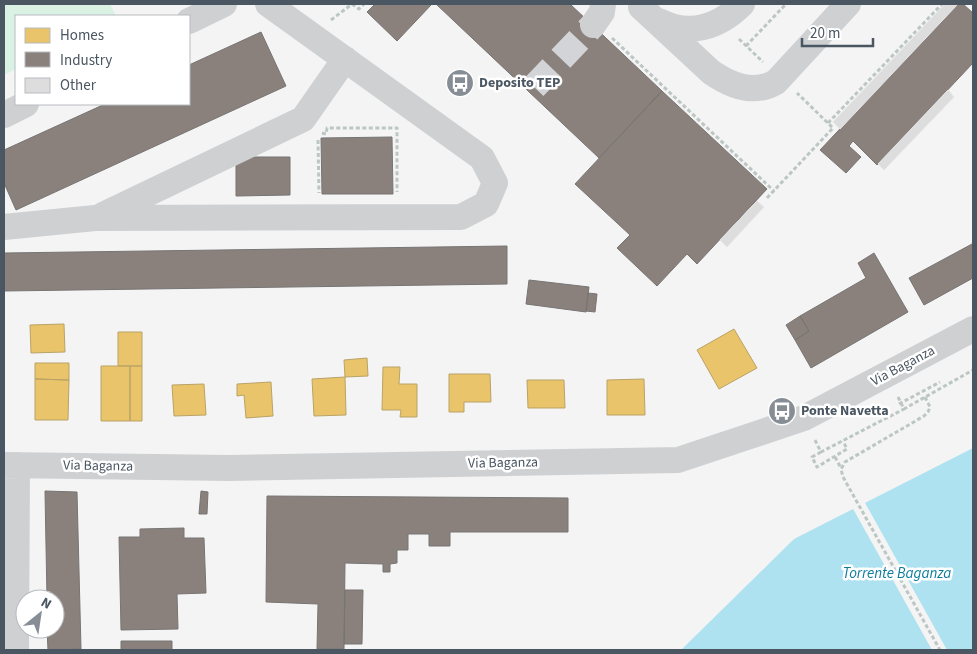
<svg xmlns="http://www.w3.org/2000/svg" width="977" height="654" font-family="'Source Sans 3',sans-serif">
<rect width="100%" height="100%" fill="#f4f4f4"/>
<path fill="#d9f2e3" d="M 4,4 L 110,4 L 116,16 L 16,16 L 16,69 L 4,75 Z"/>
<path fill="#aee2f0" d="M 973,448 L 973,650 L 681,650 L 794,539 Z"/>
<path fill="#f4f4f4" d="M 864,501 L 947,650 L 932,650 L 852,507 Z"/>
<path fill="#e9c46a" stroke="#b9a367" d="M 64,324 L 65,352 L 31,353 L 30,325 Z
M 734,329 L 757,368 L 719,389 L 697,350 Z
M 118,332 L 142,332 L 142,366 L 118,366 Z
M 367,358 L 368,376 L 345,377 L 344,360 Z
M 35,363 L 69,363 L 69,380 L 35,379 Z
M 101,366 L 130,366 L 130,421 L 101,421 Z
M 130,366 L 142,366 L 142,421 L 130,421 Z
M 383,367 L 400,367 L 399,384 L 417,384 L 417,417 L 400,417 L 401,410 L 382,410 Z
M 449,374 L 490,374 L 491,402 L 464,402 L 464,412 L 449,412 Z
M 345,377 L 346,415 L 314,416 L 312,379 Z
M 35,379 L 69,380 L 68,420 L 35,420 Z
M 644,379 L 645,415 L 607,415 L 607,380 Z
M 527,380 L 564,380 L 565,408 L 528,408 Z
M 271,382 L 273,416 L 246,418 L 244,395 L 237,396 L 237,384 Z
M 204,384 L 206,415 L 174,416 L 172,385 Z"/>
<path fill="#8a817c" stroke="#777474" d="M 375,4 L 432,4 L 397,41 L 367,12 Z
M 436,4 L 570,4 L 662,91 L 599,158 Z
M 958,4 L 963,4 L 973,13 L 973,63 L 877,165 L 853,141 L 849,146 L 861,157 L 846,173 L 820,150 Z
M 261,32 L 286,86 L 16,210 L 4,183 L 4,150 L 105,104 L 189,104 L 189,65 Z
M 662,91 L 767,189 L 697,264 L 687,254 L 657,286 L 617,248 L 630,235 L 575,184 Z
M 392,137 L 393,194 L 322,194 L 321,138 Z
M 236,157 L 290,157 L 290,195 L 236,196 Z
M 972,244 L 973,247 L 973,278 L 924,305 L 909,278 Z
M 507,246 L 507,284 L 4,291 L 4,253 Z
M 874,253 L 908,312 L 811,368 L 795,340 L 809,331 L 800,316 L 866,278 L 858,263 Z
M 529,280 L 589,287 L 586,312 L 526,304 Z
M 588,293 L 597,294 L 595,312 L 586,311 Z
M 800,316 L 809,331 L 795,340 L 786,325 Z
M 45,491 L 77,492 L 81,649 L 48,650 L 47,629 L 55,629 L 55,599 L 47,599 Z
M 201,491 L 208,492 L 207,514 L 199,514 Z
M 267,496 L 568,498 L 568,532 L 450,532 L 450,546 L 429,546 L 429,534 L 408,534 L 408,550 L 397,550 L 397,563 L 390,564 L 390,572 L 383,572 L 383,564 L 345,563 L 344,649 L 317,649 L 318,604 L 266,602 Z
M 184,528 L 184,538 L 204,538 L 206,593 L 177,594 L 178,629 L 121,630 L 119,537 L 140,537 L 140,529 Z
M 345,590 L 363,590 L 362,644 L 344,644 Z
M 121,641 L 172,641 L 172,650 L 121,650 Z"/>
<path fill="#ddddde" stroke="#e5e6e7" d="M 945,4 L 958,4 L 840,129 L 833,122 Z
M 948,90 L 954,97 L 884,170 L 878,164 Z
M 757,201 L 764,207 L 727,247 L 720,240 Z"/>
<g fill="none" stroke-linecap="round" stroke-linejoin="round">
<path stroke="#d2d4d7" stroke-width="26" stroke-dasharray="26 13" stroke-linecap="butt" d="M 534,87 L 593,25"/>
<path stroke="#bcc7c4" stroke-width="3" stroke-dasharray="4 2.5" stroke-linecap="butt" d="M 352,4 L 359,9 L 364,4
M 331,20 L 352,4
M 612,38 L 774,191
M 739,39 L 763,62
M 746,46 L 786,4
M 828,123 L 942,4
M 322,133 L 326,134 L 327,128 L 397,128 L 397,192
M 318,140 L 319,193
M 767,198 L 833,128 L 797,93
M 898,397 L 904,409 L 973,370
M 925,397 L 930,407 L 928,412 L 924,416 L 845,462 L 841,469 L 843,477 L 940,650
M 899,404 L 940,382
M 815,440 L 821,452 L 904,409
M 821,452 L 812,457 L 817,467 L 847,449 L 843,441
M 835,457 L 841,468"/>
<path stroke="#ced0d2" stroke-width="26" d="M 641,7 L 711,72 C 731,86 754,95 776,82 L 848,4
M 189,21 L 224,4
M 659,21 C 689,37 719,27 742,4
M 593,25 L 602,12 L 603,4
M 4,115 L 26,104
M 103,215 L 303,119 L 345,59
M 4,227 L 95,218 L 461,217 L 486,204 L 495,183 L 482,158 L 268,4
M 4,465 L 229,468 L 678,460 L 804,418 L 973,329
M 16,650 L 17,465"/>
</g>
<defs>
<g id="bus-disc" transform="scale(1.4375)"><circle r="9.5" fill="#868d94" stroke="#fff"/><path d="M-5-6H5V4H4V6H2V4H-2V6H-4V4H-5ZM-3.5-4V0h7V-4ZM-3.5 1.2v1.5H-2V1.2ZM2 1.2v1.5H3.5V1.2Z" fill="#fff"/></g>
</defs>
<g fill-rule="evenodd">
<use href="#bus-disc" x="460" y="83"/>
<use href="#bus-disc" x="782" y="411"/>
</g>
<g text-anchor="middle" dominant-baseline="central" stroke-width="5" stroke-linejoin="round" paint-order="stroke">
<g font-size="14" font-weight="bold" fill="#4a5661" stroke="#fff" text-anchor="start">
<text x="479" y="83">Deposito TEP</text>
<text x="801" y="411">Ponte Navetta</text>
</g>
<g font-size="14" fill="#4a5661" stroke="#fff">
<text transform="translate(903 366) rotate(-28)">Via Baganza</text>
<text transform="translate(503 463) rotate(-1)">Via Baganza</text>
<text transform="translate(98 466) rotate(1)">Via Baganza</text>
</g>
<g font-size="15" font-style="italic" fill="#0c7c9b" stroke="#fff">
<text x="897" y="573">Torrente Baganza</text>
</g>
</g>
<rect width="977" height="654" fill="none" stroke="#4a5661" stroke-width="10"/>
<rect x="15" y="15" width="175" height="90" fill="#ffffff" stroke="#b7bbc0"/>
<rect x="25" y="28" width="25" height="15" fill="#e9c46a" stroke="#b7bbc0"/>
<text x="60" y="40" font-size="15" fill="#4a5661">Homes</text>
<rect x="25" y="52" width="25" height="15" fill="#8a817c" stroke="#b7bbc0"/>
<text x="60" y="65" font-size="15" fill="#4a5661">Industry</text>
<rect x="25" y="78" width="25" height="15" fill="#ddddde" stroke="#b7bbc0"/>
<text x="60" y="90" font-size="15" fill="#4a5661">Other</text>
<g transform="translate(40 614) rotate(30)"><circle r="24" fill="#ffffff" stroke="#b7bbc0"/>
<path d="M0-4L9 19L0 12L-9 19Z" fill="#868d94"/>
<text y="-8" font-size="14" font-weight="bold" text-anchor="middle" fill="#4a5661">N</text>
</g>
<path d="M802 38v8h71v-8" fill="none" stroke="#4a5661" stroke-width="2.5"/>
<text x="810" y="38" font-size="15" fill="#4a5661" stroke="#ffffff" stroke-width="4" paint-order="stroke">20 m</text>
</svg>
